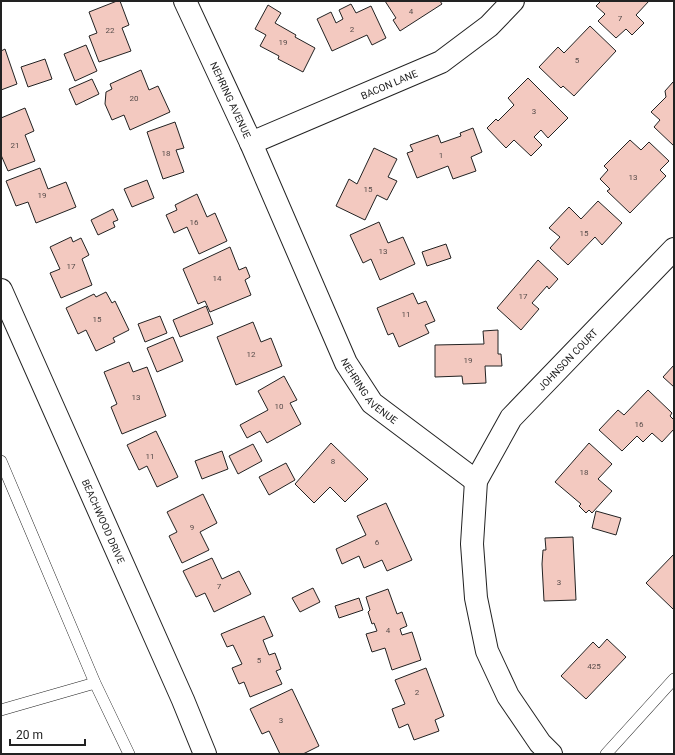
<svg xmlns="http://www.w3.org/2000/svg" width="675" height="755" font-family="Roboto,sans-serif">
<rect width="100%" height="100%" fill="#fff"/>
<path fill="#f3c9c0" stroke="#222" d="M 117,1 L 120,1 L 129,25 L 122,28 L 131,51 L 99,62 L 89,36 L 97,33 L 89,12 Z
M 385,1 L 440,1 L 442,4 L 400,31 L 393,20 L 396,18 Z
M 601,1 L 649,1 L 636,15 L 644,23 L 632,35 L 626,29 L 616,38 L 598,21 L 605,14 L 596,6 Z
M 351,4 L 356,13 L 371,6 L 386,38 L 372,45 L 367,35 L 332,51 L 317,19 L 331,12 L 336,23 L 343,19 L 339,10 Z
M 268,5 L 281,13 L 275,23 L 296,35 L 295,37 L 315,48 L 303,72 L 278,59 L 279,56 L 260,46 L 266,35 L 255,29 Z
M 590,26 L 616,51 L 574,96 L 563,86 L 561,88 L 539,67 L 558,47 L 564,53 Z
M 86,45 L 97,71 L 75,81 L 64,54 Z
M 5,49 L 17,84 L 1,90 L 1,51 Z
M 45,59 L 52,79 L 28,87 L 21,67 Z
M 141,70 L 149,90 L 158,86 L 170,112 L 130,130 L 124,115 L 112,120 L 105,104 L 106,92 L 112,89 L 110,84 Z
M 528,78 L 568,118 L 548,138 L 541,130 L 534,137 L 542,145 L 531,156 L 514,140 L 506,148 L 487,128 L 496,119 L 498,121 L 514,105 L 508,98 Z
M 92,79 L 99,94 L 76,105 L 69,89 Z
M 673,82 L 674,82 L 674,146 L 654,127 L 660,120 L 651,112 L 666,97 L 665,91 Z
M 25,108 L 34,131 L 25,135 L 35,161 L 8,171 L 1,155 L 1,118 Z
M 175,122 L 184,148 L 176,150 L 184,172 L 163,179 L 147,132 Z
M 473,128 L 482,152 L 471,157 L 476,171 L 453,179 L 448,166 L 417,178 L 407,153 L 413,151 L 410,145 L 438,135 L 441,143 L 461,136 L 460,133 Z
M 630,140 L 641,150 L 649,142 L 669,161 L 660,170 L 666,176 L 630,213 L 607,191 L 610,189 L 600,179 L 608,170 L 604,166 Z
M 374,148 L 397,159 L 388,177 L 397,181 L 387,200 L 377,195 L 365,220 L 336,206 L 349,179 L 357,184 Z
M 40,168 L 48,189 L 66,182 L 76,207 L 36,223 L 28,202 L 16,206 L 6,181 Z
M 147,180 L 154,198 L 132,207 L 124,189 Z
M 197,194 L 207,217 L 215,213 L 227,241 L 199,254 L 187,227 L 174,233 L 166,215 L 177,210 L 175,205 Z
M 598,201 L 622,223 L 602,245 L 595,237 L 568,265 L 550,248 L 560,237 L 549,228 L 569,207 L 581,219 Z
M 113,209 L 118,220 L 113,222 L 115,227 L 98,235 L 91,220 Z
M 379,222 L 388,243 L 403,237 L 415,264 L 380,280 L 371,259 L 363,263 L 350,235 Z
M 71,237 L 73,242 L 81,238 L 89,255 L 82,259 L 92,285 L 61,298 L 50,273 L 60,269 L 50,247 Z
M 446,244 L 451,258 L 427,266 L 422,252 Z
M 230,247 L 239,270 L 246,267 L 250,277 L 245,280 L 251,295 L 210,312 L 205,301 L 198,304 L 183,269 Z
M 538,260 L 558,279 L 549,289 L 547,286 L 532,303 L 539,309 L 521,330 L 497,308 Z
M 106,292 L 112,303 L 115,301 L 129,330 L 113,338 L 115,342 L 96,351 L 86,330 L 78,334 L 66,308 L 94,294 L 96,297 Z
M 413,293 L 418,304 L 426,301 L 435,321 L 425,325 L 429,333 L 399,347 L 393,333 L 388,335 L 377,308 Z
M 206,306 L 213,324 L 180,337 L 173,320 Z
M 160,316 L 167,333 L 145,342 L 138,324 Z
M 253,322 L 261,342 L 271,338 L 282,366 L 236,385 L 217,337 Z
M 498,330 L 498,354 L 501,354 L 502,366 L 485,366 L 486,383 L 463,384 L 462,376 L 435,377 L 435,345 L 484,344 L 483,331 Z
M 173,337 L 183,361 L 157,372 L 147,348 Z
M 129,362 L 133,372 L 147,367 L 166,416 L 122,434 L 111,407 L 117,404 L 104,372 Z
M 674,365 L 674,387 L 663,377 Z
M 284,376 L 297,400 L 290,403 L 301,424 L 267,443 L 260,431 L 247,438 L 240,425 L 268,410 L 258,391 Z
M 648,390 L 672,413 L 670,416 L 674,420 L 674,429 L 662,442 L 652,433 L 643,442 L 637,436 L 622,451 L 599,430 L 618,410 L 624,415 Z
M 156,431 L 178,477 L 157,487 L 147,466 L 139,470 L 127,445 Z
M 331,443 L 368,479 L 345,502 L 330,487 L 314,503 L 295,484 Z
M 589,443 L 612,464 L 598,479 L 612,491 L 592,513 L 589,510 L 586,513 L 579,506 L 581,504 L 555,482 Z
M 253,444 L 262,461 L 238,474 L 229,456 Z
M 222,451 L 228,469 L 202,479 L 195,461 Z
M 286,463 L 295,480 L 269,495 L 259,477 Z
M 203,494 L 217,523 L 200,532 L 209,550 L 182,563 L 169,536 L 177,532 L 167,512 Z
M 386,503 L 412,560 L 387,571 L 382,560 L 364,568 L 359,556 L 342,564 L 336,549 L 366,535 L 357,516 Z
M 596,511 L 621,518 L 616,535 L 592,528 Z
M 573,537 L 576,600 L 544,601 L 542,564 L 543,550 L 546,550 L 545,538 Z
M 674,554 L 674,607 L 673,609 L 646,583 Z
M 212,558 L 222,579 L 239,571 L 251,594 L 214,612 L 205,593 L 196,597 L 183,571 Z
M 313,588 L 320,602 L 300,612 L 292,598 Z
M 388,589 L 397,614 L 402,612 L 407,626 L 400,629 L 402,635 L 412,632 L 421,660 L 392,670 L 385,648 L 372,652 L 366,634 L 377,631 L 374,623 L 372,624 L 368,612 L 370,610 L 366,597 Z
M 359,598 L 363,610 L 339,618 L 335,606 Z
M 264,616 L 273,636 L 263,640 L 269,655 L 275,653 L 281,669 L 276,671 L 282,684 L 250,697 L 244,682 L 239,684 L 232,668 L 242,664 L 233,645 L 227,647 L 221,634 Z
M 607,639 L 626,657 L 586,699 L 561,676 L 593,642 L 599,648 Z
M 426,668 L 444,716 L 435,720 L 439,731 L 414,740 L 408,724 L 399,728 L 392,709 L 405,704 L 395,680 Z
M 292,689 L 319,746 L 303,754 L 280,754 L 269,731 L 262,734 L 250,709 Z"/>
<g fill="none" stroke-linecap="round" stroke-linejoin="round">
<g stroke="#222" stroke-width="12">
<path id="service" d="M 1,461 L 95,683 L 129,754
M 1,710 L 95,683
M 606,754 L 674,679"/>
</g>
<g stroke="#222" stroke-width="24">
<g id="minor">
<path id="s1" d="M 185,1 L 251,143 L 346,363 L 372,403 L 476,481"/>
<path id="s2" d="M 251,143 L 441,62 L 489,26 L 513,1"/>
<path id="s3" d="M 1,290 L 183,700 L 205,754"/>
<path id="s4" d="M 551,754 L 540,743 L 508,696 L 487,651 L 476,598 L 472,544 L 476,481 L 511,418 L 674,249"/>
</g>
</g>
<use href="#service" stroke="#fff" stroke-width="11"/>
<use href="#minor" stroke="#fff" stroke-width="22"/>
</g>
<g text-anchor="middle" dominant-baseline="central" stroke-width="3" stroke-linejoin="round" paint-order="stroke">
<g font-size="8" fill="#564c4a">
<text x="411" y="11">4</text>
<text x="620" y="18">7</text>
<text x="352" y="29">2</text>
<text x="110" y="30">22</text>
<text x="283" y="42">19</text>
<text x="577" y="60">5</text>
<text x="134" y="98">20</text>
<text x="534" y="111">3</text>
<text x="15" y="145">21</text>
<text x="166" y="153">18</text>
<text x="441" y="155">1</text>
<text x="633" y="177">13</text>
<text x="368" y="189">15</text>
<text x="42" y="195">19</text>
<text x="194" y="222">16</text>
<text x="584" y="233">15</text>
<text x="383" y="251">13</text>
<text x="71" y="266">17</text>
<text x="217" y="278">14</text>
<text x="523" y="296">17</text>
<text x="406" y="314">11</text>
<text x="97" y="319">15</text>
<text x="251" y="354">12</text>
<text x="468" y="360">19</text>
<text x="136" y="397">13</text>
<text x="279" y="406">10</text>
<text x="639" y="424">16</text>
<text x="150" y="456">11</text>
<text x="333" y="461">8</text>
<text x="584" y="472">18</text>
<text x="192" y="527">9</text>
<text x="377" y="542">6</text>
<text x="559" y="582">3</text>
<text x="219" y="586">7</text>
<text x="388" y="630">4</text>
<text x="259" y="660">5</text>
<text x="594" y="666">425</text>
<text x="417" y="692">2</text>
<text x="281" y="720">3</text>
</g>
<g font-size="10" fill="#222" stroke="#fff">
<text stroke="none"><textPath href="#s2" startOffset="150">BACON LANE</textPath></text>
<text stroke="none"><textPath href="#s1" startOffset="109">NEHRING AVENUE</textPath></text>
<text stroke="none"><textPath href="#s4" startOffset="447">JOHNSON COURT</textPath></text>
<text stroke="none"><textPath href="#s1" startOffset="433">NEHRING AVENUE</textPath></text>
<text stroke="none"><textPath href="#s3" startOffset="253">BEACHWOOD DRIVE</textPath></text>
</g>
</g>
<rect width="675" height="755" fill="none" stroke="#222222" stroke-width="4"/>
<path d="M10 739v6h75v-6" fill="none" stroke="#222222" stroke-width="2"/>
<text x="16" y="739" font-size="12" fill="#222222" stroke="#ffffff" stroke-width="3" paint-order="stroke">20 m</text>
</svg>
